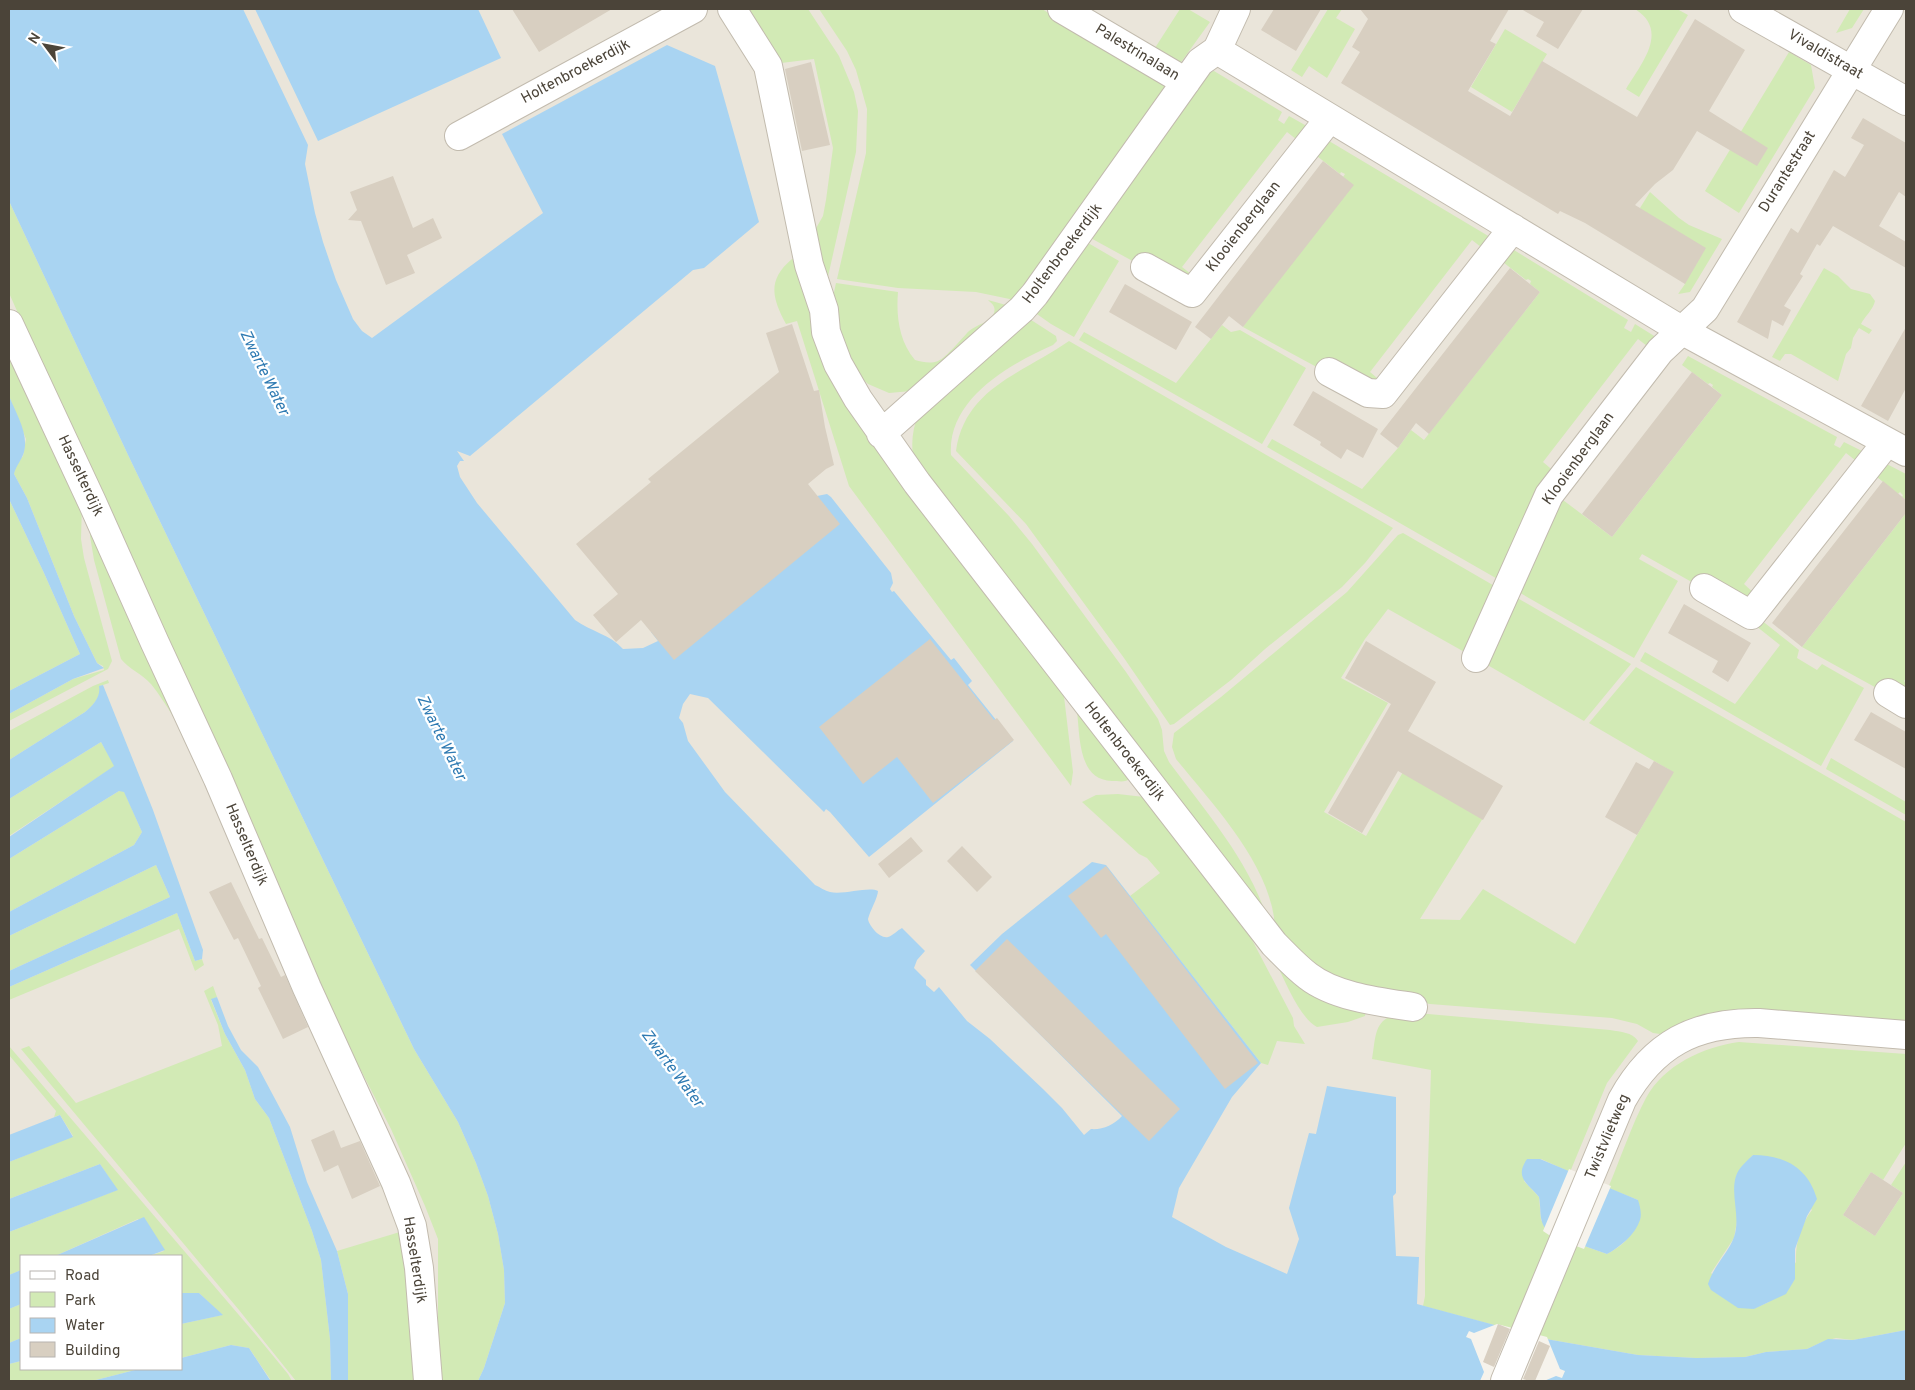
<svg xmlns="http://www.w3.org/2000/svg" width="1915" height="1390" font-family="Overpass,sans-serif">
<rect width="100%" height="100%" fill="#f6f3ec"/>
<path fill="#eae5da" fill-rule="evenodd" d="M 9,9 L 1906,9 L 1906,1381 L 9,1381 ZM 21,1256 L 181,1256 L 181,1369 L 21,1369 Z"/>
<path fill="#d2eab5" fill-rule="evenodd" d="M 749,9 L 808,9 L 839,56 L 854,92 L 858,111 L 856,152 L 827,281 L 822,283 L 815,230 L 823,216 L 826,200 L 833,148 L 814,59 L 781,63 Z
M 819,9 L 1042,9 L 1167,85 L 1019,301 L 976,292 L 898,288 L 837,279 L 866,153 L 867,109 L 856,70 L 847,51 Z
M 1180,9 L 1188,9 L 1210,22 L 1179,65 L 1153,51 Z
M 1328,9 L 1342,9 L 1336,18 L 1355,29 L 1327,78 L 1309,66 L 1302,77 L 1291,70 Z
M 1635,9 L 1677,9 L 1688,15 L 1639,97 L 1626,89 C 1641,64 1670,31 1635,9 Z
M 1850,9 L 1864,9 L 1852,28 L 1836,33 Z
M 1505,29 L 1547,54 L 1512,112 L 1471,87 Z
M 1789,52 L 1811,65 L 1815,88 L 1739,213 L 1705,191 Z
M 1214,71 L 1282,112 L 1278,120 L 1284,124 L 1289,116 L 1312,129 L 1301,143 L 1287,132 L 1182,267 L 1196,278 L 1138,264 L 1087,236 L 1210,72 Z
M 1324,138 L 1495,240 L 1486,251 L 1472,240 L 1370,372 L 1383,383 L 1324,371 L 1243,327 L 1345,174 L 1341,172 L 1340,174 L 1313,153 Z
M 1650,192 L 1679,218 L 1689,225 L 1722,239 L 1690,292 L 1678,294 L 1685,284 L 1640,208 Z
M 9,201 L 129,457 L 414,1049 L 458,1122 L 476,1163 L 488,1196 L 498,1234 L 504,1270 L 505,1303 L 484,1368 L 478,1381 L 440,1381 L 438,1364 L 438,1239 L 425,1206 L 391,1129 L 349,1047 L 276,894 L 9,293 Z
M 1083,240 L 1119,261 L 1074,337 L 1051,324 L 1034,312 Z
M 1509,247 L 1628,320 L 1624,328 L 1631,332 L 1635,324 L 1659,339 L 1651,349 L 1638,339 L 1543,462 L 1556,473 L 1501,581 L 1267,447 L 1272,439 L 1362,489 L 1398,448 L 1411,430 L 1424,440 L 1540,292 L 1530,284 L 1531,281 L 1528,279 L 1526,280 L 1499,259 Z
M 792,259 L 799,261 L 816,320 L 1063,688 L 1073,772 L 1071,786 L 849,486 L 797,321 L 786,324 C 772,298 767,280 792,259 Z
M 1824,268 L 1838,276 L 1851,289 L 1870,294 L 1875,301 C 1873,310 1865,316 1861,324 L 1872,330 L 1869,334 L 1859,328 L 1853,338 L 1851,348 L 1846,354 L 1838,381 L 1791,354 L 1785,354 L 1780,361 L 1772,357 Z
M 836,283 L 898,292 C 896,316 899,341 915,360 C 923,362 930,364 938,361 C 947,357 961,339 969,331 C 977,324 990,323 994,313 C 996,306 992,304 988,300 L 1006,305 L 911,391 L 889,393 L 868,384 L 845,363 L 831,306 Z
M 1025,316 L 1056,336 L 1057,341 L 1053,345 C 1010,364 947,399 951,455 L 1009,516 L 1032,544 L 1126,672 L 1158,719 L 1162,730 L 1164,751 L 1169,762 C 1206,812 1247,858 1267,917 L 913,456 C 911,440 913,427 919,413 Z
M 1222,325 L 1231,332 L 1240,330 L 1306,368 L 1262,444 L 1079,340 L 1084,332 L 1176,383 Z
M 9,338 L 82,504 L 81,539 L 84,558 L 112,661 L 108,669 L 9,721 L 9,714 L 73,679 L 104,670 L 103,666 L 97,663 L 74,616 L 27,498 L 14,474 L 15,466 L 23,456 L 26,439 L 9,396 Z
M 1069,341 L 1393,528 L 1365,563 L 1342,587 L 1265,649 L 1231,680 L 1174,724 L 1170,725 L 1124,658 L 1026,524 L 956,451 C 965,387 1024,373 1069,341 Z
M 1688,356 L 1837,437 L 1834,445 L 1840,448 L 1844,442 L 1868,454 L 1860,464 L 1846,453 L 1744,584 L 1757,596 L 1739,599 L 1697,585 L 1642,554 L 1639,559 L 1678,581 L 1634,658 L 1515,590 L 1559,497 L 1612,537 L 1722,395 L 1712,387 L 1713,385 L 1710,383 L 1708,384 L 1682,365 Z
M 1881,461 L 1906,474 L 1906,500 L 1902,497 L 1903,495 L 1900,492 L 1898,494 L 1872,473 Z
M 9,499 L 44,573 L 80,654 L 9,691 Z
M 1906,513 L 1906,678 L 1904,681 L 1906,683 L 1906,695 L 1882,691 L 1802,647 Z
M 91,528 L 196,753 C 181,731 167,704 151,684 C 142,674 129,669 121,659 L 94,560 L 90,536 Z
M 1403,533 L 1498,588 L 1468,654 L 1388,609 L 1365,639 L 1341,678 L 1388,703 L 1324,812 L 1366,836 L 1403,772 L 1483,818 L 1420,919 L 1460,920 L 1483,889 L 1575,944 L 1673,772 L 1589,723 L 1636,667 L 1906,822 L 1906,1021 L 1744,1010 L 1707,1014 L 1660,1034 L 1653,1033 L 1637,1024 L 1612,1018 L 1430,1004 L 1418,1002 L 1321,972 L 1275,935 C 1277,871 1214,806 1176,759 L 1172,747 L 1174,733 L 1221,697 L 1347,592 L 1398,535 Z
M 1514,596 L 1631,664 L 1584,721 L 1484,663 Z
M 1761,620 L 1799,650 L 1797,658 L 1817,670 L 1822,664 L 1864,688 L 1821,766 L 1640,661 L 1645,652 L 1735,704 L 1780,645 L 1756,626 Z
M 108,680 L 109,683 L 100,686 C 101,697 94,705 85,712 L 9,760 L 9,731 L 93,686 Z
M 1077,711 L 1131,778 C 1125,783 1120,781 1112,781 C 1078,780 1080,737 1077,711 Z
M 101,742 L 115,766 L 9,836 L 9,799 Z
M 1831,758 L 1906,802 L 1906,815 L 1826,769 Z
M 119,791 L 124,791 L 142,832 L 134,845 L 9,912 L 9,859 Z
M 1118,794 L 1144,797 L 1238,913 L 1293,1018 L 1294,1026 L 1305,1044 L 1277,1041 L 1268,1065 L 1261,1063 L 1130,896 L 1160,873 L 1147,858 L 1139,854 L 1082,802 L 1096,795 Z
M 156,865 L 170,897 L 9,971 L 9,936 Z
M 177,913 L 195,961 L 202,959 L 204,965 L 195,971 L 179,929 L 9,1000 L 9,987 Z
M 1277,965 L 1366,1011 L 1365,1016 L 1348,1022 L 1317,1027 C 1300,1018 1286,983 1277,965 Z
M 213,986 L 217,997 L 211,1000 L 225,1034 L 245,1070 L 255,1099 L 269,1118 L 312,1231 L 321,1260 L 330,1339 L 331,1381 L 296,1381 L 239,1310 L 21,1049 L 29,1046 L 76,1103 L 222,1046 L 218,1025 L 204,991 Z
M 1397,1014 L 1428,1014 L 1610,1030 C 1621,1032 1632,1032 1638,1041 L 1607,1083 L 1570,1172 L 1541,1159 L 1527,1159 L 1524,1181 L 1539,1197 L 1541,1220 L 1553,1235 L 1607,1254 C 1635,1239 1634,1229 1638,1200 L 1608,1188 C 1620,1160 1632,1124 1646,1098 C 1664,1065 1703,1047 1739,1042 L 1906,1054 L 1906,1143 L 1883,1180 L 1871,1172 L 1843,1215 L 1875,1236 L 1903,1193 L 1891,1185 L 1906,1162 L 1906,1330 L 1853,1340 L 1836,1338 L 1822,1342 L 1807,1349 L 1766,1352 L 1745,1357 L 1696,1358 L 1638,1355 L 1546,1339 L 1423,1306 L 1425,1296 L 1425,1259 L 1431,1070 L 1372,1059 C 1376,1038 1373,1020 1397,1014 ZM 1753,1155 L 1812,1210 C 1801,1224 1795,1244 1796,1262 L 1769,1302 L 1753,1309 L 1711,1273 L 1734,1238 L 1737,1221 L 1736,1176 L 1742,1167 Z
M 9,1046 L 256,1335 L 288,1374 L 292,1381 L 261,1381 L 270,1379 L 249,1348 L 231,1345 L 181,1358 L 181,1324 L 222,1315 L 199,1293 L 181,1293 L 181,1256 L 149,1256 L 164,1251 L 138,1219 L 55,1256 L 21,1256 L 21,1270 L 9,1275 L 9,1232 L 117,1190 L 100,1164 L 9,1199 L 9,1162 L 73,1136 L 60,1115 L 54,1117 L 56,1111 L 9,1055 Z
M 413,1228 L 419,1381 L 348,1381 L 348,1294 L 337,1251 Z
M 21,1304 L 21,1338 L 9,1343 L 9,1309 Z
M 21,1361 L 21,1369 L 139,1369 L 92,1381 L 9,1381 L 9,1364 Z"/>
<path fill="#a9d4f2" d="M 9,9 L 243,9 L 308,145 L 305,164 L 315,213 L 323,242 L 336,280 L 353,319 L 362,331 L 372,338 L 543,213 L 502,134 L 667,45 L 715,66 L 759,222 L 704,268 L 693,270 L 470,456 L 457,451 L 464,461 L 460,461 L 457,466 L 460,477 L 477,503 L 575,620 C 590,631 611,635 623,649 L 643,648 L 658,641 L 651,632 L 817,496 L 827,494 L 831,497 L 891,573 L 893,583 L 890,589 L 892,592 L 894,591 L 951,660 L 954,658 L 972,681 L 968,685 L 1013,741 L 869,857 L 830,812 L 826,809 L 824,812 L 708,698 L 690,694 L 683,704 L 679,718 L 683,723 L 688,741 L 725,792 L 815,885 C 820,887 825,891 830,892 C 844,895 869,886 878,891 C 878,897 870,911 868,919 C 869,926 880,939 888,937 C 892,936 898,930 902,928 L 925,951 L 917,960 L 914,968 L 926,980 L 926,985 L 934,992 L 939,987 L 967,1021 L 990,1039 L 1043,1089 L 1062,1108 L 1084,1135 L 1091,1129 C 1102,1130 1114,1125 1122,1116 L 970,965 L 1002,934 L 1092,862 L 1106,865 L 1261,1063 L 1232,1097 L 1179,1188 L 1172,1217 L 1226,1247 L 1287,1274 L 1299,1239 L 1289,1208 L 1309,1133 L 1316,1134 L 1327,1086 L 1396,1097 L 1396,1193 L 1393,1196 L 1396,1256 L 1419,1257 L 1417,1304 L 1546,1339 L 1638,1355 L 1696,1358 L 1745,1357 L 1766,1352 L 1807,1349 L 1828,1339 L 1853,1340 L 1906,1330 L 1906,1381 L 478,1381 L 484,1368 L 505,1303 L 504,1270 L 498,1234 L 488,1196 L 476,1163 L 458,1122 L 414,1049 L 129,457 L 9,201 Z
M 255,9 L 478,9 L 501,58 L 318,141 Z
M 9,396 C 16,413 29,434 24,452 C 22,460 16,465 14,474 L 27,498 L 74,616 L 97,663 L 104,668 L 73,679 L 9,714 L 9,691 L 80,654 L 44,573 L 9,499 Z
M 103,685 L 153,810 L 203,950 L 202,959 L 195,961 L 177,913 L 9,987 L 9,971 L 170,897 L 156,865 L 9,936 L 9,912 L 134,845 L 142,832 L 124,792 L 119,791 L 9,859 L 9,837 L 114,766 L 101,742 L 9,799 L 9,760 L 85,712 C 93,705 101,697 99,686 Z
M 217,997 L 228,1026 L 241,1050 L 258,1067 L 290,1127 L 307,1182 L 337,1251 L 348,1294 L 348,1381 L 331,1381 L 330,1339 L 321,1260 L 312,1231 L 269,1118 L 255,1099 L 245,1070 L 225,1034 L 211,999 Z
M 60,1115 L 73,1137 L 9,1162 L 9,1135 Z
M 1753,1155 C 1785,1155 1808,1168 1817,1199 L 1807,1216 L 1795,1249 L 1795,1279 L 1786,1294 L 1754,1309 L 1738,1308 L 1711,1290 L 1708,1284 C 1714,1265 1729,1252 1734,1237 C 1741,1217 1730,1195 1736,1176 C 1739,1167 1747,1161 1753,1155 Z
M 1527,1159 L 1540,1159 L 1638,1200 C 1640,1206 1642,1214 1640,1220 C 1635,1235 1620,1247 1607,1254 L 1553,1235 C 1537,1225 1542,1213 1539,1197 C 1528,1183 1514,1178 1527,1159 Z
M 100,1164 L 118,1190 L 9,1232 L 9,1199 Z
M 144,1217 L 165,1250 L 149,1256 L 55,1256 Z
M 21,1270 L 21,1304 L 9,1309 L 9,1275 Z
M 181,1293 L 199,1293 L 223,1315 L 181,1324 Z
M 21,1338 L 21,1361 L 9,1364 L 9,1343 Z
M 231,1345 L 249,1348 L 270,1380 L 261,1381 L 92,1381 L 139,1369 L 181,1369 L 181,1358 Z"/>
<path fill="#f6f3ec" d="M 1569,1169 L 1611,1186 L 1584,1249 L 1552,1237 L 1543,1231 Z
M 1497,1324 L 1547,1337 L 1560,1369 L 1565,1371 L 1562,1378 L 1556,1376 L 1544,1381 L 1480,1381 L 1484,1372 L 1471,1339 L 1466,1337 L 1469,1331 L 1474,1333 Z"/>
<path fill="#d8cfc1" d="M 512,9 L 612,9 L 539,52 Z
M 1274,9 L 1321,9 L 1296,51 L 1261,30 Z
M 1360,9 L 1509,9 L 1490,41 L 1496,44 L 1468,91 L 1510,116 L 1542,61 L 1637,117 L 1695,19 L 1745,50 L 1709,111 L 1768,148 L 1757,166 L 1697,131 L 1673,170 L 1655,184 L 1635,205 L 1706,248 L 1685,284 L 1585,223 L 1560,211 L 1558,214 L 1341,83 L 1360,52 L 1352,47 L 1368,19 Z
M 1521,9 L 1583,9 L 1558,49 L 1536,36 L 1544,22 Z
M 811,62 L 830,145 L 802,151 L 785,69 Z
M 1863,118 L 1906,143 L 1906,197 L 1899,192 L 1879,226 L 1906,242 L 1906,268 L 1833,226 L 1820,246 L 1817,244 L 1800,274 L 1803,276 L 1784,306 L 1791,310 L 1783,326 L 1772,320 L 1768,339 L 1737,322 L 1791,228 L 1798,233 L 1834,170 L 1845,177 L 1864,145 L 1851,138 Z
M 1323,161 L 1354,185 L 1243,327 L 1229,316 L 1211,339 L 1195,327 Z
M 393,176 L 413,228 L 433,218 L 442,238 L 407,255 L 415,273 L 386,285 L 361,221 L 348,220 L 357,210 L 350,192 Z
M 1510,268 L 1540,292 L 1429,434 L 1416,423 L 1398,448 L 1380,434 Z
M 1125,284 L 1192,322 L 1176,350 L 1109,312 Z
M 792,324 L 814,391 L 819,390 L 825,427 L 834,465 L 826,469 L 808,484 L 840,524 L 674,660 L 641,620 L 616,642 L 593,615 L 618,594 L 576,544 L 651,482 L 648,479 L 779,372 L 766,333 Z
M 1906,327 L 1906,388 L 1888,421 L 1861,406 Z
M 1692,372 L 1722,395 L 1612,537 L 1582,514 Z
M 1313,391 L 1378,429 L 1363,458 L 1347,449 L 1341,459 L 1320,445 L 1321,442 L 1293,425 Z
M 1883,481 L 1906,500 L 1906,513 L 1802,647 L 1772,623 Z
M 1684,604 L 1751,643 L 1728,682 L 1712,672 L 1718,661 L 1668,633 Z
M 930,639 L 994,720 L 997,718 L 1014,740 L 933,803 L 897,757 L 863,784 L 819,727 Z
M 1366,641 L 1436,682 L 1408,731 L 1503,786 L 1483,820 L 1398,771 L 1362,833 L 1328,813 L 1391,704 L 1345,678 Z
M 1871,712 L 1906,732 L 1906,769 L 1854,740 Z
M 1654,761 L 1674,772 L 1637,835 L 1605,817 L 1636,762 L 1649,769 Z
M 911,837 L 923,851 L 889,878 L 878,864 Z
M 962,846 L 992,877 L 977,892 L 947,861 Z
M 1106,866 L 1258,1063 L 1225,1089 L 1106,934 L 1101,938 L 1068,896 Z
M 231,882 L 259,939 L 262,938 L 281,977 L 285,975 L 308,1027 L 283,1039 L 258,988 L 261,986 L 238,938 L 234,940 L 209,892 Z
M 1007,939 L 1180,1109 L 1149,1141 L 975,971 Z
M 334,1130 L 341,1148 L 360,1141 L 380,1186 L 352,1199 L 338,1165 L 324,1172 L 311,1140 Z
M 1871,1172 L 1903,1193 L 1875,1236 L 1843,1215 Z
M 1498,1324 L 1510,1329 L 1494,1367 L 1483,1362 Z
M 1539,1341 L 1550,1346 L 1535,1381 L 1529,1381 L 1523,1379 Z"/>
<g fill="none" stroke-linecap="round" stroke-linejoin="round">
<g stroke="#c2bbae" stroke-width="30">
<path id="minor" d="M 732,9 L 768,66 L 809,265 L 824,310 L 826,332 L 838,364 L 858,399 L 917,483 L 1274,944 C 1285,955 1296,967 1308,976 C 1335,997 1380,1002 1413,1007
M 1062,9 L 1186,82
M 1743,9 L 1906,101
M 1217,50 L 1683,331 L 1906,452
M 459,136 L 693,9
M 1145,267 L 1192,293 L 1329,119
M 9,324 L 92,502 L 155,643 L 218,779 L 307,988 L 396,1183 L 412,1226 L 419,1268 L 428,1381
M 1329,372 L 1368,393 L 1383,394 L 1513,228
M 881,434 L 1022,309 L 1035,294 L 1200,62 L 1217,50 L 1236,9
M 1704,588 L 1751,615 L 1887,442
M 1476,658 L 1549,495 L 1660,351 L 1705,309 L 1889,9
M 1888,693 L 1906,704
M 1505,1381 L 1622,1100 C 1653,1044 1695,1022 1759,1023 L 1906,1035"/>
</g>
<use href="#minor" stroke="#fff" stroke-width="28"/>
</g>
<g text-anchor="middle" dominant-baseline="central" stroke-width="4.5" stroke-linejoin="round" paint-order="stroke">
<g font-size="15" fill="#4b4439" stroke="#fff">
<text transform="translate(1137 53) rotate(31)">Palestrinalaan</text>
<text transform="translate(1825 55) rotate(30)">Vivaldistraat</text>
<text transform="translate(576 72) rotate(-28)">Holtenbroekerdijk</text>
<text transform="translate(1788 172) rotate(-58)">Durantestraat</text>
<text transform="translate(1244 227) rotate(-52)">Klooienberglaan</text>
<text transform="translate(1063 254) rotate(-53)">Holtenbroekerdijk</text>
<text transform="translate(1579 459) rotate(-54)">Klooienberglaan</text>
<text transform="translate(80 476) rotate(65)">Hasselterdijk</text>
<text transform="translate(1124 752) rotate(52)">Holtenbroekerdijk</text>
<text transform="translate(246 845) rotate(67)">Hasselterdijk</text>
<text transform="translate(1608 1137) rotate(-67)">Twistvlietweg</text>
<text transform="translate(414 1260) rotate(81)">Hasselterdijk</text>
</g>
<g font-size="16" font-style="italic" fill="#2e7ab2" stroke="#fff">
<text transform="translate(264 373) rotate(64)">Zwarte Water</text>
<text transform="translate(441 738) rotate(64)">Zwarte Water</text>
<text transform="translate(672 1069) rotate(53)">Zwarte Water</text>
</g>
</g>
<rect width="1915" height="1390" fill="none" stroke="#4b4439" stroke-width="20"/>
<rect x="20" y="1255" width="162" height="115" fill="#ffffff" stroke="#b7b4b0"/>
<rect x="30" y="1271" width="25" height="8" fill="#ffffff" stroke="#b7b4b0"/>
<text x="65" y="1280" font-size="15" fill="#4b4439">Road</text>
<rect x="30" y="1292" width="25" height="15" fill="#d2eab5" stroke="#b7b4b0"/>
<text x="65" y="1305" font-size="15" fill="#4b4439">Park</text>
<rect x="30" y="1318" width="25" height="15" fill="#a9d4f2" stroke="#b7b4b0"/>
<text x="65" y="1330" font-size="15" fill="#4b4439">Water</text>
<rect x="30" y="1342" width="25" height="15" fill="#d8cfc1" stroke="#b7b4b0"/>
<text x="65" y="1355" font-size="15" fill="#4b4439">Building</text>
<g transform="translate(45 45) rotate(302)" stroke="#ffffff" stroke-width="4" paint-order="stroke">
<path d="M0-4L9 19L0 12L-9 19Z" fill="#4b4439"/>
<text y="-8" font-size="14" font-weight="bold" text-anchor="middle" fill="#4b4439">N</text>
</g>
</svg>
